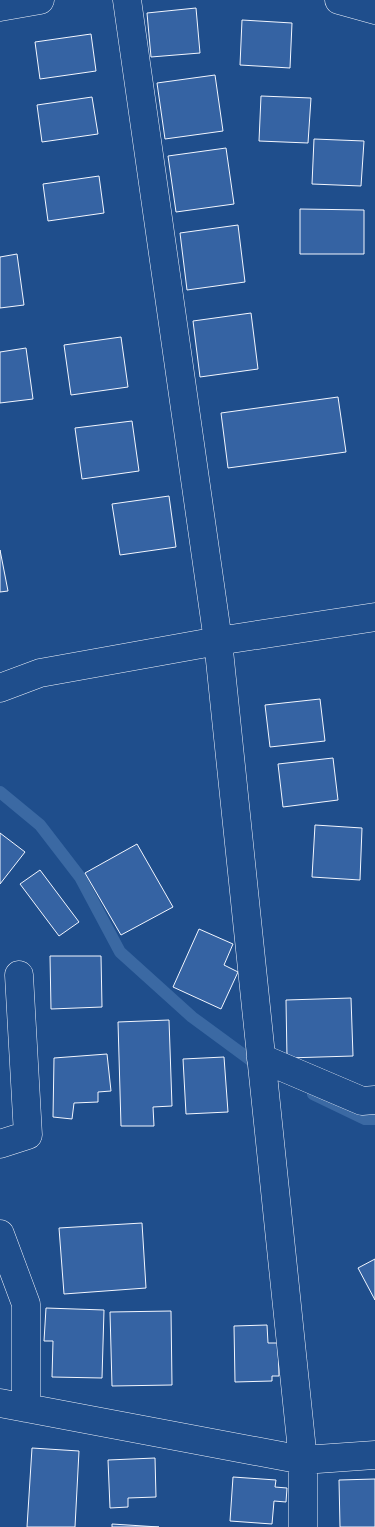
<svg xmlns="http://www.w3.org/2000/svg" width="375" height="1527" font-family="'Exo 2',sans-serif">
<rect width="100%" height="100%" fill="#1f4e8c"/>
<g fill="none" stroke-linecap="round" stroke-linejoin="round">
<path stroke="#3b69a3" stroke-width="12" d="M 0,792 L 40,825 L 80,877 L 120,952 L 192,1017 L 260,1067
M 313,1094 L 365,1119 L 375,1119"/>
</g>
<path fill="#3563a3" stroke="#f2f6ff" d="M 196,8 L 200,53 L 151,57 L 147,13 Z
M 242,20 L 292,23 L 290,68 L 240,65 Z
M 91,34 L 96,71 L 40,79 L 35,42 Z
M 215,75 L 223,131 L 165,139 L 157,83 Z
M 261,96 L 311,98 L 308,143 L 259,141 Z
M 92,97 L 98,134 L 42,142 L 37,105 Z
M 314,139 L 364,141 L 361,186 L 312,184 Z
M 226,148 L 234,204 L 176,212 L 168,156 Z
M 99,176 L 104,213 L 48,221 L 43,184 Z
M 300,209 L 364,210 L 364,254 L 300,254 Z
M 238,225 L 245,282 L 187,290 L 180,233 Z
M 17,254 L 24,305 L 0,308 L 0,257 Z
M 251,313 L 258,369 L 200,377 L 193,321 Z
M 121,337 L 128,387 L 71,395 L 64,345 Z
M 26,348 L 33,399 L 0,403 L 0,352 Z
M 338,397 L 346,452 L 228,468 L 221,413 Z
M 132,421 L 139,471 L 82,479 L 75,428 Z
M 169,496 L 176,547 L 120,555 L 112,504 Z
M 0,550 L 8,591 L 0,592 Z
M 320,699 L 325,741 L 270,747 L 265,705 Z
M 333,758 L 338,800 L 283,807 L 278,764 Z
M 315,825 L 362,828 L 360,880 L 312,877 Z
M 0,833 L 25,852 L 0,884 Z
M 137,844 L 173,907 L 121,935 L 85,873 Z
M 40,870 L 79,922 L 59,936 L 20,884 Z
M 199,929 L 233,944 L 224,965 L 238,972 L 221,1009 L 173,987 Z
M 50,956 L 101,956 L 102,1007 L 51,1009 Z
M 351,998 L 353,1056 L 287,1058 L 286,1000 Z
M 169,1020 L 172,1106 L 153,1107 L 154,1126 L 121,1126 L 118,1022 Z
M 107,1054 L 111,1091 L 98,1092 L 98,1102 L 74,1103 L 72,1119 L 53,1117 L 54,1058 Z
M 224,1057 L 228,1112 L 186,1114 L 183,1059 Z
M 142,1223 L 146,1288 L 64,1294 L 59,1228 Z
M 375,1259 L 375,1300 L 358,1268 Z
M 46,1308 L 104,1310 L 102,1378 L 52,1377 L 53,1341 L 44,1341 Z
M 171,1311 L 172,1385 L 112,1386 L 110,1312 Z
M 267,1325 L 268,1343 L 278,1343 L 279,1376 L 272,1376 L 272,1381 L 235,1382 L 234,1326 Z
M 32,1448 L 79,1451 L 75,1527 L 27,1527 Z
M 155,1458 L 156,1497 L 128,1498 L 128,1507 L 110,1508 L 108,1460 Z
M 233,1477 L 276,1480 L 275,1487 L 287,1488 L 286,1502 L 274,1501 L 272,1524 L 230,1521 Z
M 375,1479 L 375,1527 L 340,1527 L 339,1480 Z
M 112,1524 L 159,1527 L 112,1527 Z"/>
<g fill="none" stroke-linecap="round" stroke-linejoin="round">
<g stroke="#f2f6ff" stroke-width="29">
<path id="minor" d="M 127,0 L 218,641 L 303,1460 L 303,1527
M 339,0 L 375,10
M 0,7 L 40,0
M 0,688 L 40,673 L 218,641 L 375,617
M 261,1058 L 362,1101 L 375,1100
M 0,1144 L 28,1135 L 19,975
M 0,1234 L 26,1304 L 26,1408
M 0,1403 L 303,1460 L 375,1455"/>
</g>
<use href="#minor" stroke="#1f4e8c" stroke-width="28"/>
</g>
</svg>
